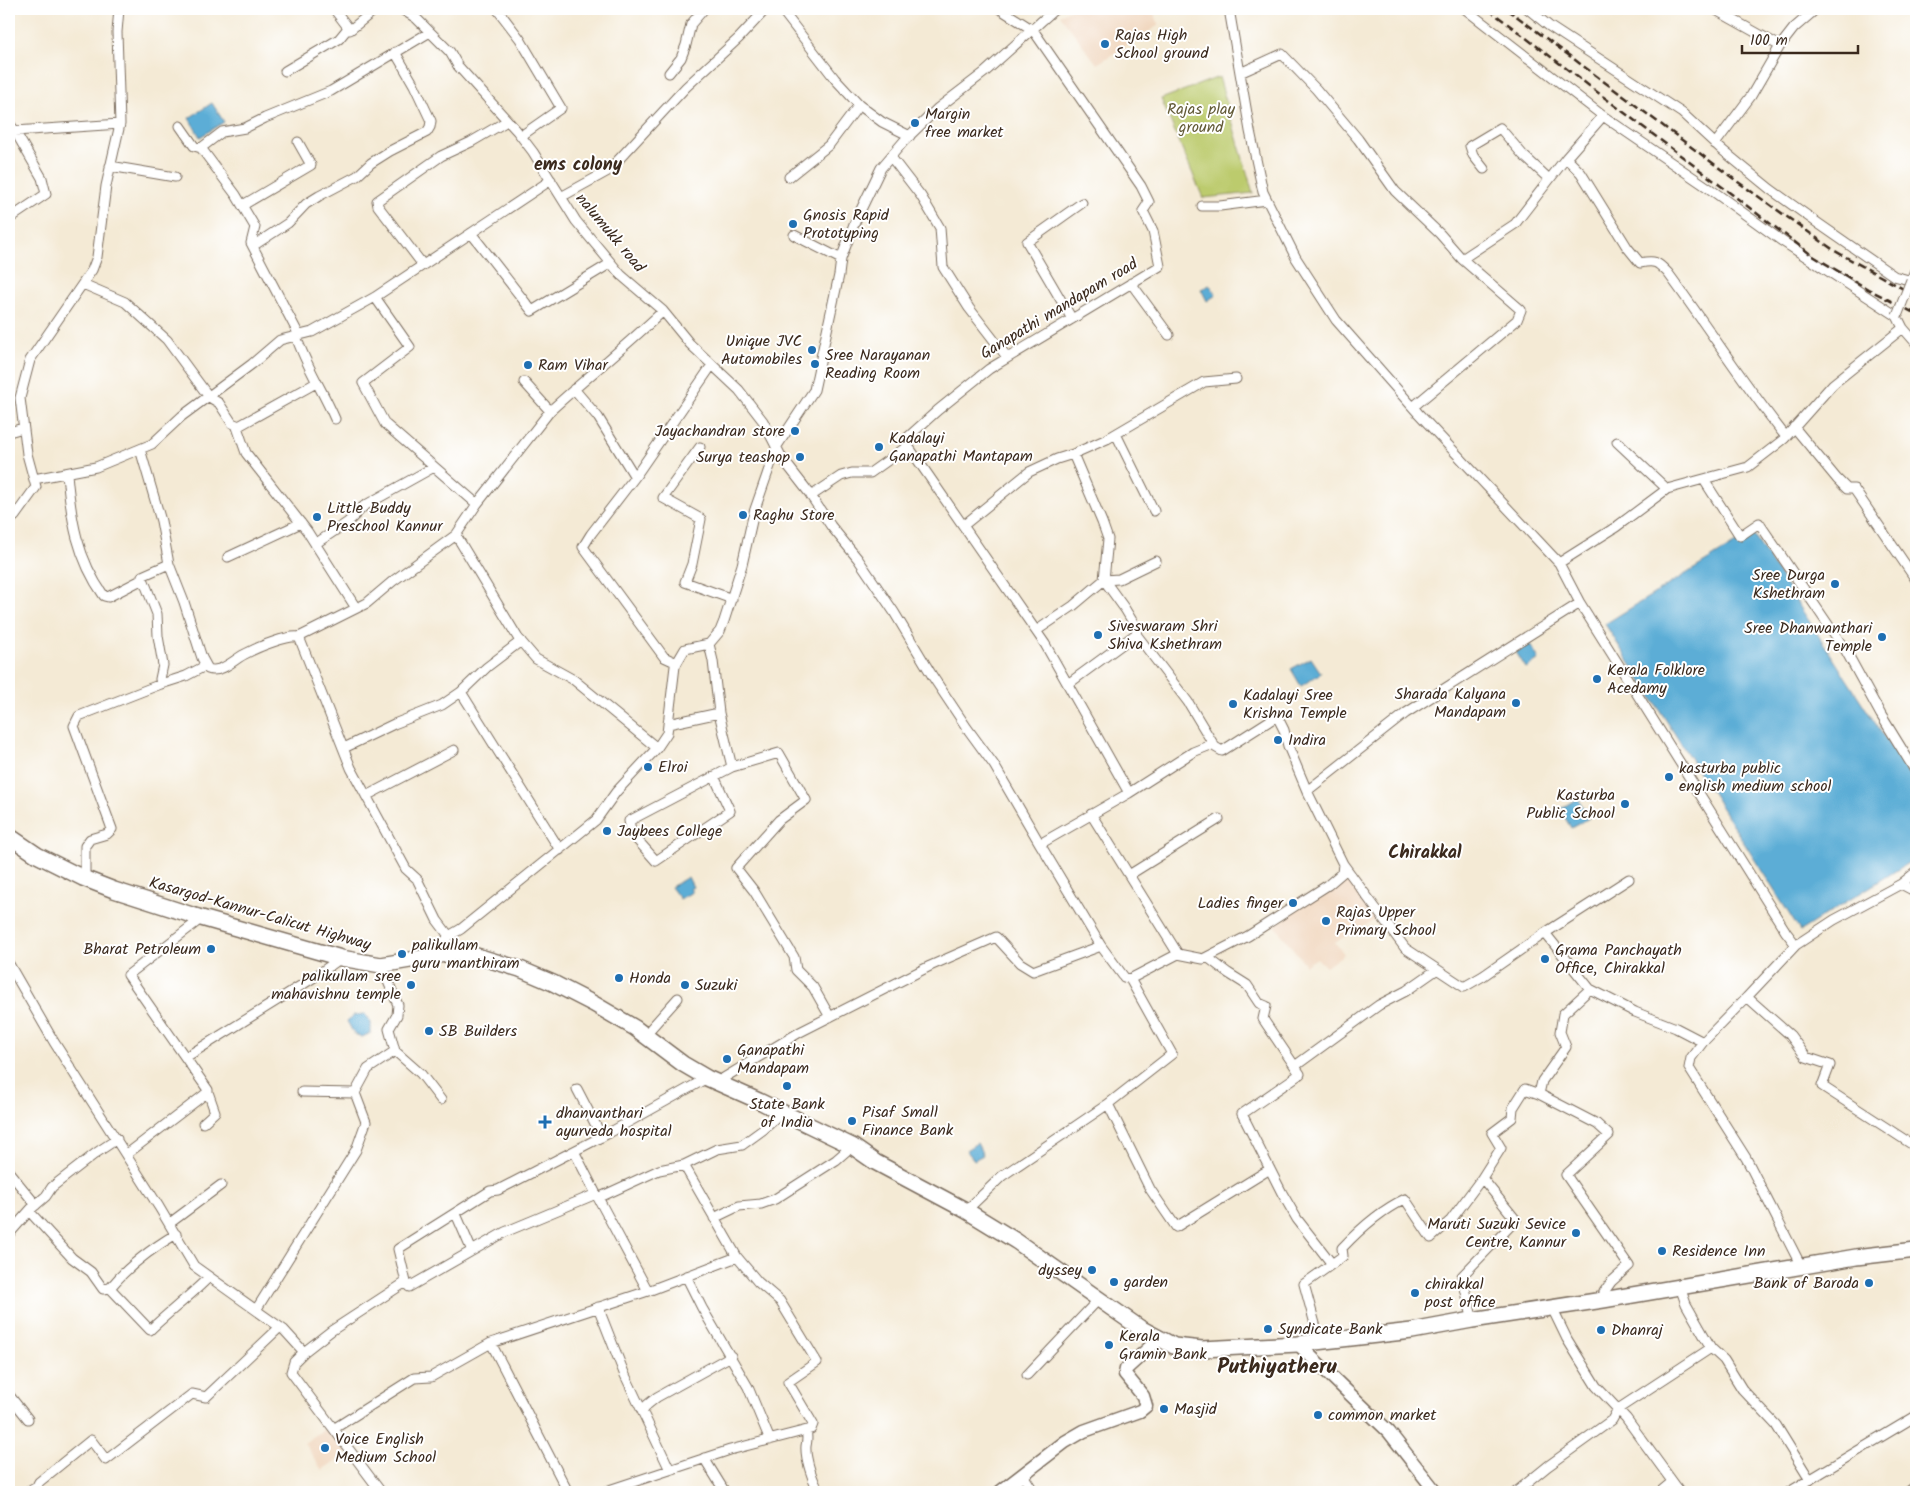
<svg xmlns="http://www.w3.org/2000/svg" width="1925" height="1501" font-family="Kalam,sans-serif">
<rect width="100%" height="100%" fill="#fff"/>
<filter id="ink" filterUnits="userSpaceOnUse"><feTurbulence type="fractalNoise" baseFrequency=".02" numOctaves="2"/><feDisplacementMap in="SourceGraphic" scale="10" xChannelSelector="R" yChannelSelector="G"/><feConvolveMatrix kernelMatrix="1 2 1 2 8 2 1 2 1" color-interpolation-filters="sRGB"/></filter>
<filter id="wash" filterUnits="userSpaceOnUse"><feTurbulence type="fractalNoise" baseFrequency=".0096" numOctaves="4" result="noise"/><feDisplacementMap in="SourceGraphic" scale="20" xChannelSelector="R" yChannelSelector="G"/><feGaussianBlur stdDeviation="1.12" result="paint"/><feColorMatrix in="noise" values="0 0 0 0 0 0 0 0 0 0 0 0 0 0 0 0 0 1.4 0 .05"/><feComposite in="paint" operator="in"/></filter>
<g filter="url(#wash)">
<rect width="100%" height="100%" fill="#f4ead5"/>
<path fill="#f0d5bc" d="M 1071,9 L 1152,9 L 1159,25 L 1097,64 L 1060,15 Z
M 1346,876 L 1379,918 L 1335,942 L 1344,954 L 1326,967 L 1317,958 L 1306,965 L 1274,925 Z
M 329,1426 L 347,1453 L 322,1470 L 304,1443 Z"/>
<path fill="#bccb6d" stroke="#7c7a46" d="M 1219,77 L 1253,193 L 1203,198 L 1161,99 Z"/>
<path fill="#5badd6" stroke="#4b6c7a" d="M 212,103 L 224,122 L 200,137 L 189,118 Z
M 1210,285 L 1216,295 L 1207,301 L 1201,289 Z
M 1752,533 L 1916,786 L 1916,858 L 1800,931 L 1605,624 Z
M 1530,644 L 1539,659 L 1526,668 L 1516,652 Z
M 1311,658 L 1321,673 L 1301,686 L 1291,669 Z
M 1578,798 L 1589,818 L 1571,828 L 1560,809 Z
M 688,877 L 693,887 L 690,889 L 692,892 L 680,899 L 671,887 Z
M 365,1014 L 371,1023 L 371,1033 L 362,1037 L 354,1034 L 347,1021 L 354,1015 Z
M 977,1143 L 983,1155 L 974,1160 L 966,1150 Z"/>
</g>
<g filter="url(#ink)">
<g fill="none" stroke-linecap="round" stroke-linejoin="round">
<g stroke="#7c6d5e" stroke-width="11">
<path id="minor" d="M 119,9 L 117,32 L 120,124
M 334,9 L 350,30 L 376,9
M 401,9 L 416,18 L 450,52 L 458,66 L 517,131 L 533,152 L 576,221 L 621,275 L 663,311 L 690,344 L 739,390 L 763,421 L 782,458 L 810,494 L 811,496 L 831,526 L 858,559 L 894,612 L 933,677 L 967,728 L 994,765 L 1040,844 L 1129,793 L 1045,644 L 908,446 L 870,473 L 852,473 L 841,476 L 811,496
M 497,9 L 520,39 L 561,108 L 521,136
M 781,9 L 835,79 L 859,105 L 882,122 L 910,136
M 1229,9 L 1250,131 L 1263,192 L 1296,258 L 1336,320 L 1418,413 L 1559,563 L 1616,527 L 1667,489 L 1748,467 L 1784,439 L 1833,384 L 1903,328 L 1916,343
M 1465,9 L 1603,116 L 1710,189 L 1782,241 L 1897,316 L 1903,328
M 1528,9 L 1549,26 L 1682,113 L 1721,149 L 1770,189 L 1819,224 L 1894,276 L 1916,282
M 1714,9 L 1780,46
M 285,71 L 339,39 L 348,28
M 669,73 L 681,58 L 686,45 L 691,24 L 704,9
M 1240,73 L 1282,54 L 1316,89 L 1358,139 L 1395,191 L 1440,234 L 1462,259 L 1515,224 L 1566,158
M 1603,116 L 1566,158 L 1581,173 L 1627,247 L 1640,263 C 1656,260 1657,262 1668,273 C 1708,327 1744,384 1786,437
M 9,123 L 15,131 L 120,124 L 106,186 L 97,257 L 92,270 L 30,360 L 20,398 L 27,454 L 36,487 L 15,516 L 9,521
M 180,126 L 194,146 L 201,148 L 236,195 L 255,227 L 251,243 L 299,335
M 1715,144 L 1751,96 L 1780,46 L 1794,28 L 1816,9
M 201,148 L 222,132 L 245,128 L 265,118 L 331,91 L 430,32
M 891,157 L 921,196 L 940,228 L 943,267 L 969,308 L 1007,357
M 110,166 L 175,177
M 1484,169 L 1473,155 L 1470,146 L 1500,128 L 1523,155 L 1549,179
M 789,177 L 829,145 L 859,105
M 561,197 L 608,171 L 686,87 L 739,38 L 766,9
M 243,205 L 311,165 L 298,142
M 1202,206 L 1220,206 L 1267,200
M 9,219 L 46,194 L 42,178 L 15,131
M 471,233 L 532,311 L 611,263
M 794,235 L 841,259
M 253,246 L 288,223 L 306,204 L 319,196 L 357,176 L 371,163 L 390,151 L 427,132 L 430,127 L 431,121 L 414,85 L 395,52
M 423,265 L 378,206 L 377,201 L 441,156 L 471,142 L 507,121
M 1911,280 L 1916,268
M 1131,283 L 1169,335
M 83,284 L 125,302 L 167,340 L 209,397 L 219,403 L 232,423 L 239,426
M 375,297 L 410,347 L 363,383 L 385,424 L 477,504 L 550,411
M 1072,319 L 1027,242 L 1082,203
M 296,336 C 306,366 323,391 335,419
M 524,382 L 550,411 C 587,377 626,346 663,311
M 316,383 L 237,427 L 246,453 L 307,531 L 356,608
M 574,389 L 598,417 L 635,477 L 712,365
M 1413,407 L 1517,320 L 1521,310 L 1462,259
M 1794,427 L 1837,479 L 1847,489 L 1854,489 L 1916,580
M 9,432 L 23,428
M 1116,434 L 1154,511
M 1617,442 L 1667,489
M 908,446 L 908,437 L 938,410 L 989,369 L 1160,266 L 1153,231 L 1143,211 L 1149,202 L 1141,186 L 1033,30 L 1000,9
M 700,447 L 663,498 L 701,519 L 692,564 L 685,582 L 732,599
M 140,449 L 161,521 L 169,564 L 184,602 L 202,658 L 208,669 C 222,674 235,658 247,653 C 258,647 288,635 299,637
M 1073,454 L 1107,439 L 1204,382 L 1236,379
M 67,474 C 71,519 77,558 104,596 L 108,597 L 143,579
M 635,477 L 591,534 L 583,547 L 664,657 L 677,663
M 34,479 L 96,467 L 152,444 L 182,416 L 252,364 L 280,340 L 312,332 L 375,297 L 551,180
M 1704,480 L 1740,536 L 1759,523 L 1846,651 L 1881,715 L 1916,772
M 964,525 L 1029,472 L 1057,459 L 1073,454 L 1102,522 L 1108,539 L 1104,580 L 1119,579 L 1156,561
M 456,535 L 518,638 L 536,659 L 574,680 L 657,748
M 315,544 L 348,522 L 364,506 L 434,467
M 228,557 L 301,523
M 1559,563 L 1580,603 L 1406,713 L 1307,791 L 1343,864 L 1405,948 L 1464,987 L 1483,976 L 1545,933 L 1590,989 L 1635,1012 L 1676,1028 L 1703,1042 L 1747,997 L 1790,1035 L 1806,1057 L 1830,1065 L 1822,1086 L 1916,1147
M 169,564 L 142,576 L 157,614 L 158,636 L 163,665 L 160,679 L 161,684 L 186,676 L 205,666
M 1580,603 L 1786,932 L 1796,945
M 1036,631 L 1073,606 L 1104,580 L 1125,609 L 1137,629 L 1136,634 L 1068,684
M 1136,634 L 1188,702 L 1215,747 L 1222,751 L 1277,716 L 1284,730 L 1288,746 L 1307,791
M 709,644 L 713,661 L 719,713
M 461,692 L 487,667 L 521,641
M 668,724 L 719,713 L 732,767 L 629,821 L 632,834 L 656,861 L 730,811 L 714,776
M 344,748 L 394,724 L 442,705 L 461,692 L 560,850
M 732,767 L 779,753 L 806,800 L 779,820 L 736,868 L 754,891 L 777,929 L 794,957 L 796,970 L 813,987 L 830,1017
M 1129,793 L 1193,752 L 1213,744
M 366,796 L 454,750
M 1040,844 L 1101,946 L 1124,977 L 1130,979 L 1178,954 L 1091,814
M 1129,875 L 1219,819
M 83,878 L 85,875 L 85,846 L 90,839 L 107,834 L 112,829 L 74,726 L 79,716 L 161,684
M 1901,884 L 1916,872
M 1545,933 L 1629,879
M 449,936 L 437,920 L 417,879 L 406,869 L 351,768 L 299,637 L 367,603 L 393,581 L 456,535 L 477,504
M 1178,954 L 1203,959 L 1248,936 L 1328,885 L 1342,873 L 1343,864
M 433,956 L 449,936 L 461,929 L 596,820 L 616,792 L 657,748 L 667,733 L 675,666 L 685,649 L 709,644 L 720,631 L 724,621 L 742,565 L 754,512 L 777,446 L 814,390 L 839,275 L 841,259 L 854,224 L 881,168 L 904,141 L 938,108 L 985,72 L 1055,9
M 1207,957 L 1228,973 L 1247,985 L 1259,1003 L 1266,1006 L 1263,1019 L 1300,1074 L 1242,1114 L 1282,1193 L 1297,1219 L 1332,1264 L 1304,1284 L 1320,1342
M 9,964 L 54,1042 L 159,1207 L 194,1266 L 284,1330 L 304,1352 L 294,1362 L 291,1372 L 381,1492
M 381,965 L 398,1005 L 397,1015 L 389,1029 L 395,1051 L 421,1074 L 441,1100
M 1590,989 L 1563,1014 L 1560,1032 L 1566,1047 L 1542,1081 L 1539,1094 L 1597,1124 L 1609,1135 L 1566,1175 L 1629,1266 L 1611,1282 L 1604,1292
M 1747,997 L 1796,945 L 1834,920 L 1901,884 L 1916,892
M 645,1035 L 678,998
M 1703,1042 L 1691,1058 L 1689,1068 L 1746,1158 L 1798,1260
M 186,1057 L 313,978 L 341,958
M 1295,1066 L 1379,1005 L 1406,991 L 1436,970
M 717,1082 L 800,1032 L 930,966 L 996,937 L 1020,963 L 1033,971 L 1101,946
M 577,1089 L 602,1137
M 302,1092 L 355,1093
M 1108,1104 L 1172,1054 L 1130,979
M 203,1123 L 215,1112 L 208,1092
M 127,1154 L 208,1092 L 208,1090 L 128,975 L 202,918
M 9,1172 L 36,1205
M 1482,1178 L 1501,1148 L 1492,1133 L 1512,1118 L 1513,1108 L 1525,1089 L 1539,1094
M 596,1194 L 648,1291
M 598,1198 L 659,1170 L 684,1165
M 972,1205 L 1002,1176 L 1108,1104 L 1150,1189 L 1176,1227 L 1270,1169
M 29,1211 L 72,1258 L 91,1272 L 103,1289 L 110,1288
M 456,1214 L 472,1251
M 714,1218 L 739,1206 L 761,1204 L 775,1199 L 836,1160 L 852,1146
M 170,1223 L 221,1185
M 9,1234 L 31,1209 L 46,1196 L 52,1187 L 96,1153 L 117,1139
M 176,1234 C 151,1249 128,1266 110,1288 L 150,1330 C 169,1312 190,1296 209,1277
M 1332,1264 L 1343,1256 L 1342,1248 C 1360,1229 1381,1210 1405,1199 L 1431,1238 L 1451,1220 L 1482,1178 L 1516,1220 L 1462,1276 L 1471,1313
M 686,1276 L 702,1308 L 748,1387 L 770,1440
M 406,1282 L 409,1287 L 505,1232 L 596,1194 L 574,1151
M 1680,1287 L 1686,1304 L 1711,1348 L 1724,1360 L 1742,1389 L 1776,1425 L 1810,1480
M 598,1307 L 624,1373 L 670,1470
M 1552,1308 L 1567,1339 L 1596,1386 L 1626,1418 L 1680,1492
M 256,1310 L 356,1150 L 366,1122 L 355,1093 L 368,1069 L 395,1051
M 491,1343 L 568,1492
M 304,1352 L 331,1331 L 406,1282 L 398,1249 L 490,1191 L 498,1190 L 609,1133 L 707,1078
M 1027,1375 L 1099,1299
M 9,1395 L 28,1419
M 643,1411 L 647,1405 L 657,1397 L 731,1356
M 335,1428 L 414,1378 L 431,1377 L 491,1343 L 648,1291 L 737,1257
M 806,1431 C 808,1438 807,1440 806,1446 C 805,1458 813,1483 820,1492
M 704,1458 L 725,1492
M 1023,1475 L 1034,1492
M 26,1492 L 37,1486 L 39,1482 L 91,1440 L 106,1460 L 192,1394 L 206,1397 L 280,1327
M 603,1492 L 730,1450 L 811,1429 L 813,1424 L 788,1382 L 817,1362 L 780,1301 L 758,1282 L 737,1257 L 684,1165 L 717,1149 L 742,1145 L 764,1129 L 783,1112
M 1516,1492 L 1548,1466 L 1612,1420 L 1618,1409 L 1711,1348
M 1660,1492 L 1672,1482
M 1789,1492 L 1916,1416
M 1908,1492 L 1916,1486"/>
</g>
<g stroke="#7c6d5e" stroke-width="15">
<path id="secondary" d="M 1298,1344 L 1389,1432 L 1436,1492
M 1000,1492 L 1065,1442 L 1084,1431 L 1140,1411 L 1146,1406 L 1143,1396 L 1125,1374 L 1126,1369 L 1160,1338"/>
</g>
<g stroke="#7c6d5e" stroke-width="18">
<path id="trunk" d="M 9,836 L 37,855 L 83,878 L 114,890 L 198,917 L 341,958 L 381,965 L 451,953 L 470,954 L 520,969 L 553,983 L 594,1004 L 635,1028 L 683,1064 L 707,1078 L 759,1101 L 852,1146 L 875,1162 L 967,1211 L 1016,1241 L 1140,1328 L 1174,1346 L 1202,1349 L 1298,1344 L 1412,1331 L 1472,1320 L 1603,1300 L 1856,1257 L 1916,1250"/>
</g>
<use href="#minor" stroke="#fff" stroke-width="9"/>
<use href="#secondary" stroke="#fff" stroke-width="12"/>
<use href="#trunk" stroke="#fff" stroke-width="15"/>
<path stroke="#3b2a1e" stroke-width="2.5" stroke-dasharray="8 4" stroke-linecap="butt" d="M 1488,9 L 1813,256 L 1868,289 L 1916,314
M 1507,9 L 1738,182 L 1835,251 L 1916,296"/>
<g stroke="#7c6d5e" stroke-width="11" stroke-linecap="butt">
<path id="minor-bridge" d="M 1897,316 L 1911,280"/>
</g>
<use href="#minor-bridge" stroke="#fff" stroke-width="9"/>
</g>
</g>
<g fill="#1f6fb2" stroke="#fff" stroke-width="2">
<circle cx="1105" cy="44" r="5"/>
<circle cx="915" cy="123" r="5"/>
<circle cx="793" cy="224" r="5"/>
<circle cx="812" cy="350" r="5"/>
<circle cx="815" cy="364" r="5"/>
<circle cx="528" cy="365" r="5"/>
<circle cx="795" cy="431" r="5"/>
<circle cx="879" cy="447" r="5"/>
<circle cx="800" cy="457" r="5"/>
<circle cx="743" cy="515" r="5"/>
<circle cx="317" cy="517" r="5"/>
<circle cx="1835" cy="584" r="5"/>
<circle cx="1098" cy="635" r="5"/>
<circle cx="1882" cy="637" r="5"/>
<circle cx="1597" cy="679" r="5"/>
<circle cx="1516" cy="703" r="5"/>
<circle cx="1233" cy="704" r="5"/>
<circle cx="1278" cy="740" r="5"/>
<circle cx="648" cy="767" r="5"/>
<circle cx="1669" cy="777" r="5"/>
<circle cx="1625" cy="804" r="5"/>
<circle cx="607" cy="831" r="5"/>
<circle cx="1293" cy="903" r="5"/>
<circle cx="1326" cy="921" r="5"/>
<circle cx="211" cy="949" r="5"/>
<circle cx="402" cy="954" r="5"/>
<circle cx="1545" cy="959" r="5"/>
<circle cx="619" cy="978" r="5"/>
<circle cx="411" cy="985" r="5"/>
<circle cx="685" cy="985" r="5"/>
<circle cx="429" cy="1031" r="5"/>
<circle cx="727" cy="1059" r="5"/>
<circle cx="787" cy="1086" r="5"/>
<circle cx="852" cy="1121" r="5"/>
<path d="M542.5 1114.5h5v5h5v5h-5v5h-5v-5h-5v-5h5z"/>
<circle cx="1576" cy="1233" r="5"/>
<circle cx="1662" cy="1251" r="5"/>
<circle cx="1092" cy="1270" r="5"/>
<circle cx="1114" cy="1282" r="5"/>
<circle cx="1869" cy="1283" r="5"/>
<circle cx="1415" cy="1293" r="5"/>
<circle cx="1268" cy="1329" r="5"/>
<circle cx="1601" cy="1330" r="5"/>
<circle cx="1109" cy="1345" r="5"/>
<circle cx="1164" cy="1409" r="5"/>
<circle cx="1318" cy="1415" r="5"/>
<circle cx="325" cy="1448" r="5"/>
</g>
<g text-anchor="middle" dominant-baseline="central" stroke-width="4" stroke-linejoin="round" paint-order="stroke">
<g font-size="16" fill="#3b2a1e" stroke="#fff" text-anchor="start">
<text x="1115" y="35">Rajas High<tspan x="1115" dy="18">School ground</tspan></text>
<text x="925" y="114">Margin<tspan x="925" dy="18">free market</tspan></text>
<text x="803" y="215">Gnosis Rapid<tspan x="803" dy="18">Prototyping</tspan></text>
<text x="802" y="341" text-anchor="end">Unique JVC<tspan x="802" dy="18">Automobiles</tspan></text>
<text x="825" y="355">Sree Narayanan<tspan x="825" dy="18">Reading Room</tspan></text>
<text x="538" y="365">Ram Vihar</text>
<text x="785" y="431" text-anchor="end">Jayachandran store</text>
<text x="889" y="438">Kadalayi<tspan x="889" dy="18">Ganapathi Mantapam</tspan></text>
<text x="790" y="457" text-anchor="end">Surya teashop</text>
<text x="327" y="508">Little Buddy<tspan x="327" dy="18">Preschool Kannur</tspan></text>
<text x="753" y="515">Raghu Store</text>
<text x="1825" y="575" text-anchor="end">Sree Durga<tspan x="1825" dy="18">Kshethram</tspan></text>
<text x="1108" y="626">Siveswaram Shri<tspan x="1108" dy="18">Shiva Kshethram</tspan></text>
<text x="1872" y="628" text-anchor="end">Sree Dhanwanthari<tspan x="1872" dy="18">Temple</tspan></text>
<text x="1607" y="670">Kerala Folklore<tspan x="1607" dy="18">Acedamy</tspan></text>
<text x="1506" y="694" text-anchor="end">Sharada Kalyana<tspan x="1506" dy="18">Mandapam</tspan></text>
<text x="1243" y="695">Kadalayi Sree<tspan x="1243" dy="18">Krishna Temple</tspan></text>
<text x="1288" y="740">Indira</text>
<text x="658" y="767">Elroi</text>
<text x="1679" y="768">kasturba public<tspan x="1679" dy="18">english medium school</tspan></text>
<text x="1615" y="795" text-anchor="end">Kasturba<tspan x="1615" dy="18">Public School</tspan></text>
<text x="617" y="831">Jaybees College</text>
<text x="1283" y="903" text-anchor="end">Ladies finger</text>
<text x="1336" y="912">Rajas Upper<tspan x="1336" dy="18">Primary School</tspan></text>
<text x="412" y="945">palikullam<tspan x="412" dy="18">guru manthiram</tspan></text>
<text x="201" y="949" text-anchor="end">Bharat Petroleum</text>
<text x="1555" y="950">Grama Panchayath<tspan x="1555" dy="18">Office, Chirakkal</tspan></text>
<text x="401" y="976" text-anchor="end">palikullam sree<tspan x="401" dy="18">mahavishnu temple</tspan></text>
<text x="629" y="978">Honda</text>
<text x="695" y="985">Suzuki</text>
<text x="439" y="1031">SB Builders</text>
<text x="737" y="1050">Ganapathi<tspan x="737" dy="18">Mandapam</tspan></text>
<text x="787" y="1104" text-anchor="middle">State Bank<tspan x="787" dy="18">of India</tspan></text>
<text x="862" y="1112">Pisaf Small<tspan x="862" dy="18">Finance Bank</tspan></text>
<text x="556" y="1113">dhanvanthari<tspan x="556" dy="18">ayurveda hospital</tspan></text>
<text x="1566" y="1224" text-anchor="end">Maruti Suzuki Sevice<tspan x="1566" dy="18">Centre, Kannur</tspan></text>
<text x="1672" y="1251">Residence Inn</text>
<text x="1082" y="1270" text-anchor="end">dyssey</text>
<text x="1124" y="1282">garden</text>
<text x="1859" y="1283" text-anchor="end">Bank of Baroda</text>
<text x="1425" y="1284">chirakkal<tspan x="1425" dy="18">post office</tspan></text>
<text x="1278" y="1329">Syndicate Bank</text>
<text x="1611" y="1330">Dhanraj</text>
<text x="1119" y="1336">Kerala<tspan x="1119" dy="18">Gramin Bank</tspan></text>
<text x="1174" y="1409">Masjid</text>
<text x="1328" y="1415">common market</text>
<text x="335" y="1439">Voice English<tspan x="335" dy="18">Medium School</tspan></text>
</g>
<g font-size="16" fill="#625a36" stroke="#fff">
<text x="1201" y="109">Rajas play<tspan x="1201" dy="18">ground</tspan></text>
</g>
<g font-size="16" fill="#3b2a1e" stroke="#fff">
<text transform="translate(610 233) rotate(50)">nalumukk road</text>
<text transform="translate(1059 309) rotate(-31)">Ganapathi mandapam road</text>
<text transform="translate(260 914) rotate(16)">Kasargod-Kannur-Calicut Highway</text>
</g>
<g font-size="18" font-weight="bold" fill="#3b2a1e" stroke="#fff">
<text x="578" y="165">ems colony</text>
<text x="1425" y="853">Chirakkal</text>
</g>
<g font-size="21" font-weight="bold" fill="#3b2a1e" stroke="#fff">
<text x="1277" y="1367">Puthiyatheru</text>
</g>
</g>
<rect width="1925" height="1501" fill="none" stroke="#fff" stroke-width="30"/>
<path d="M1742 45v8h116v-8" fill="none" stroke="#3b2a1e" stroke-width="2.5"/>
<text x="1750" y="45" font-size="15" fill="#3b2a1e" stroke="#ffffff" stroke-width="4" paint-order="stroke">100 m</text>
</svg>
